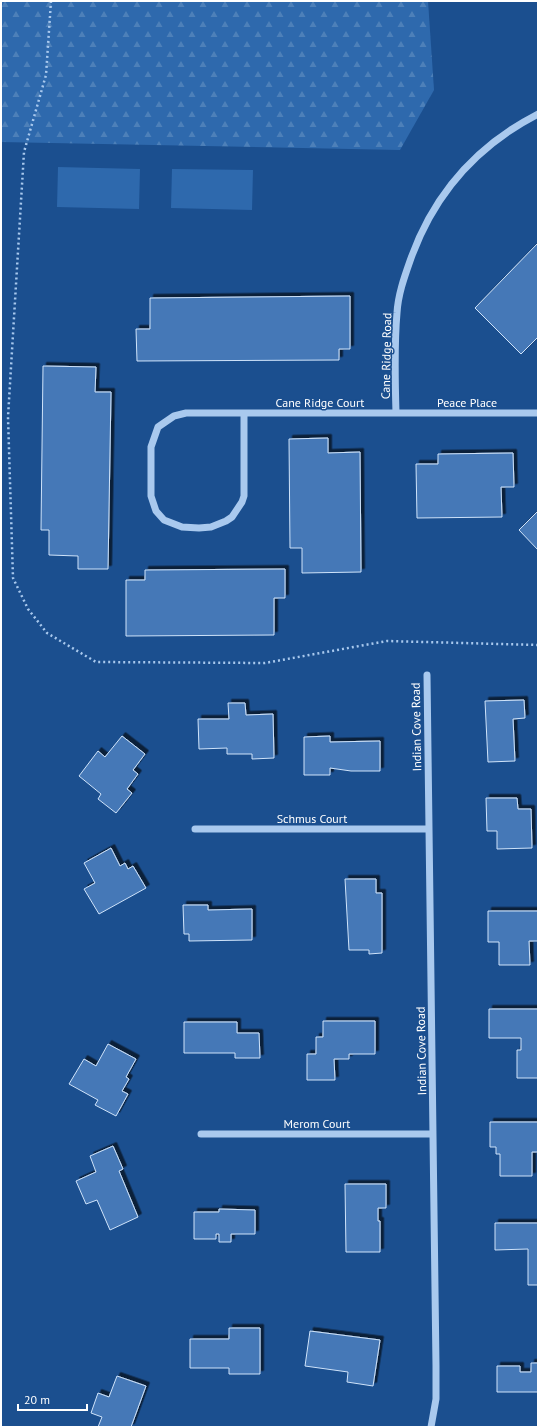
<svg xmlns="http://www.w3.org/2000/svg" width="539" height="1428" font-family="'PT Sans',sans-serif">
<defs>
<pattern id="forest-firs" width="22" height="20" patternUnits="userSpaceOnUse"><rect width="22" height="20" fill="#2e69ad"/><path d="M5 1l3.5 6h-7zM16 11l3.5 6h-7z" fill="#4d80b9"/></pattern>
<filter id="shadow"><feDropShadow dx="3.5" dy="-3.5" stdDeviation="0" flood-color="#0009"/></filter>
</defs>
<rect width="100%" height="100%" fill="#1b4f8f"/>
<path fill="url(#forest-firs)" d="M 1,1 L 428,1 L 434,90 L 400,150 L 1,142 Z"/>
<path fill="#2e69ad" d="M 58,167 L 140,169 L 139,209 L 57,207 Z
M 172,169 L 253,170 L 252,210 L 171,208 Z"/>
<path fill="#4478b7" stroke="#cfe3fa" filter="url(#shadow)" d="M 538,243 L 538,337 L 521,354 L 475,308 Z
M 350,296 L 350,349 L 339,349 L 339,360 L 137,361 L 136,329 L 150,329 L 150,298 Z
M 43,366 L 96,367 L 95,392 L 111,392 L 108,569 L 78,569 L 78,556 L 49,555 L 49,530 L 41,530 Z
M 328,438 L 328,453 L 360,452 L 361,572 L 302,573 L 302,548 L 290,548 L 289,439 Z
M 513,453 L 514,487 L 501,487 L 502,517 L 417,518 L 416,464 L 438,464 L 438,454 Z
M 538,511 L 538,550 L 519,530 Z
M 285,569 L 285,598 L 274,598 L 274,635 L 126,636 L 126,580 L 145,580 L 145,570 Z
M 524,700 L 525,718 L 513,719 L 515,761 L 488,762 L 485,701 Z
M 228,703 L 245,703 L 246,715 L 273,714 L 274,758 L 252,759 L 252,754 L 227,754 L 227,748 L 199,749 L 198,719 L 229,719 Z
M 122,736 L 145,754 L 133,770 L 138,774 L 127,789 L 132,793 L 116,813 L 98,799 L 101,794 L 79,776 L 98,751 L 105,757 Z
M 330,736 L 330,742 L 380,741 L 380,771 L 351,771 L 330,768 L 330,775 L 304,775 L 304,737 Z
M 486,798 L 517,798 L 518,809 L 531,809 L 532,848 L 497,849 L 497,831 L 487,831 Z
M 111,848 L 120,866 L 125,863 L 128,869 L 133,866 L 146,888 L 99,914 L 84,889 L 95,883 L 84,863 Z
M 345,879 L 376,879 L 376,893 L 382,893 L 382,953 L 369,954 L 369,950 L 349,950 Z
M 183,905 L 208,905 L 208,910 L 252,909 L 252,940 L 189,941 L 189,934 L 184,934 Z
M 488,911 L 538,911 L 538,941 L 529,941 L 530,965 L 499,965 L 499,942 L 488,942 Z
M 489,1009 L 538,1009 L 538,1078 L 517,1078 L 517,1050 L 521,1050 L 521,1038 L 489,1038 Z
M 323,1021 L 375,1021 L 375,1054 L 349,1054 L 349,1059 L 334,1059 L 335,1080 L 307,1080 L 307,1054 L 316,1054 L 316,1037 L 323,1037 Z
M 184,1022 L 237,1022 L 237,1033 L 259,1033 L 260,1058 L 235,1058 L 235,1053 L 184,1053 Z
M 108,1044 L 136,1059 L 126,1077 L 129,1079 L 122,1091 L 128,1094 L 116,1116 L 95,1105 L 98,1100 L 69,1084 L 84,1059 L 96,1066 Z
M 490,1122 L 538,1122 L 538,1152 L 532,1152 L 532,1176 L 500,1176 L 500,1154 L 496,1154 L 496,1147 L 490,1147 Z
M 113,1146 L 123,1169 L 119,1171 L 138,1217 L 110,1230 L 97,1200 L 86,1204 L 76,1181 L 96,1172 L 90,1156 Z
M 345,1184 L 386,1184 L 386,1208 L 378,1208 L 378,1221 L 380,1221 L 380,1252 L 346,1252 Z
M 219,1209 L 255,1210 L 255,1234 L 231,1234 L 231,1242 L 219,1242 L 219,1234 L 216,1234 L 216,1239 L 194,1239 L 194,1212 L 219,1212 Z
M 495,1223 L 538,1223 L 538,1285 L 528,1285 L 528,1249 L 495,1250 Z
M 229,1328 L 260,1328 L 260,1374 L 229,1374 L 229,1368 L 190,1368 L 190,1339 L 229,1339 Z
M 310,1331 L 380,1340 L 373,1386 L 347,1382 L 348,1372 L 305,1366 Z
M 531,1363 L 538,1363 L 538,1392 L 497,1392 L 497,1366 L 520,1366 L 520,1372 L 531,1372 Z
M 117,1376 L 146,1386 L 131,1427 L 98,1427 L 102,1417 L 91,1413 L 98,1393 L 109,1397 Z"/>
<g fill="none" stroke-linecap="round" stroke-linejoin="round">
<path stroke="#a9c9ee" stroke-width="2.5" stroke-dasharray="2 3" stroke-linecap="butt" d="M 51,1 L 46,75 L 24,152 L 8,417 L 13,578 L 28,609 L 47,633 L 96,662 L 265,663 L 387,641 L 538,645"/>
<path stroke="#a9c9ee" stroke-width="7" d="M 186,413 L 244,413 L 244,496 L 242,502 L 232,517 L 226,521 L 211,527 L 199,528 L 182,527 L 164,520 L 156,511 L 151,496 L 151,447 L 158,427 L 174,416 Z
M 244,413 L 538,413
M 396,413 C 395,380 394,346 397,313 C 398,295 404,278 410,261 C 433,195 476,146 538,114
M 427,675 L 436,1366 L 436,1399 L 431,1427
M 195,829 L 428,829
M 201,1134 L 433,1134"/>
</g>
<g text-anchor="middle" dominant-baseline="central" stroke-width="3" stroke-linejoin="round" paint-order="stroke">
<g font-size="12" fill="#fff" stroke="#1b4f8f">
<text transform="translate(386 356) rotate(-89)">Cane Ridge Road</text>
<text x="320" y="402">Cane Ridge Court</text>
<text x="467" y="402">Peace Place</text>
<text transform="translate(416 727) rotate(-91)">Indian Cove Road</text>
<text x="312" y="818">Schmus Court</text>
<text transform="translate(421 1051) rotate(-91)">Indian Cove Road</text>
<text x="317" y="1123">Merom Court</text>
</g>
</g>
<rect width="539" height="1428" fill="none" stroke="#ffffff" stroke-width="4"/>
<path d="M18 1404v6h69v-6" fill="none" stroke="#ffffff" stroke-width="2"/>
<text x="24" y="1404" font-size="12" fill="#ffffff" stroke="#1b4f8f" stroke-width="3" paint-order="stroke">20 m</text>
</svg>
